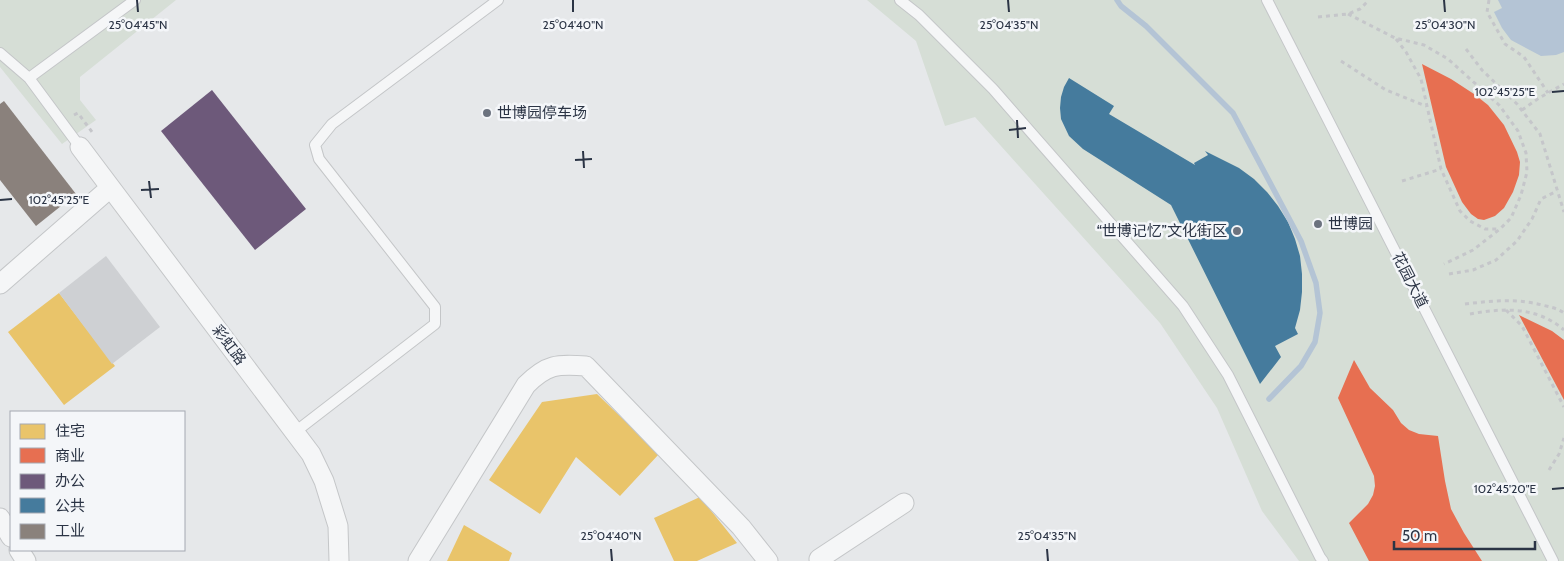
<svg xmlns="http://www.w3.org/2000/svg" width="1564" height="561" font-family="Cabin,'Noto Sans SC',sans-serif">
<rect width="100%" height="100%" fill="#e6e8ea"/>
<path fill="#d6ded6" d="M 0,0 L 176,0 L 80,77 L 80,100 L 96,120 L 62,144 L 0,67 Z
M 867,0 L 1564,0 L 1564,561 L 1299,561 L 1262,511 L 1217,408 L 1160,323 L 975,117 L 945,126 L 916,41 Z"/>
<path fill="#b4c4d5" d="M 1498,0 L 1564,0 L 1564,52 L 1556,55 L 1541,56 L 1511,40 L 1502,28 L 1494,12 L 1502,8 Z"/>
<path fill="#e9c46a" d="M 59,293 L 115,366 L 64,405 L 8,332 Z
M 597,394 L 659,454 L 620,496 L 576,457 L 540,514 L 489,480 L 542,402 Z
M 700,497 L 737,543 L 697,561 L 674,561 L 654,518 Z
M 464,525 L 512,553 L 509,561 L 447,561 Z"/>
<path fill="#e76f51" d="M 1422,64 L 1451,79 L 1474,94 L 1488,105 L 1504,125 L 1517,152 L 1520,162 L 1519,175 L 1513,192 L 1504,208 L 1495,216 L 1484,220 L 1478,219 L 1471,214 L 1462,202 L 1446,167 Z
M 1519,315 L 1552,331 L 1564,340 L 1564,400 Z
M 1354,360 L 1370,388 L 1393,410 L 1401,423 L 1409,430 L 1419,434 L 1438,436 L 1445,481 L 1451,509 L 1464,533 L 1482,561 L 1369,561 L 1349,523 L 1368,504 L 1373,495 L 1375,486 L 1374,476 L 1338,398 Z"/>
<path fill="#6d597a" d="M 212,90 L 306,209 L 255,250 L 161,131 Z"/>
<path fill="#457b9d" d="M 1069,78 L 1114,106 L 1109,114 L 1195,165 L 1194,163 L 1208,155 L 1205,151 L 1239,168 L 1254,179 L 1267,192 L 1278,206 L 1288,222 L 1295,239 L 1300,256 L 1302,274 L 1302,292 L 1300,310 L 1295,328 L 1298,334 L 1275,346 L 1281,357 L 1260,384 L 1171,205 L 1083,149 L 1069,136 L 1061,119 L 1060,108 L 1061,97 L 1064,87 Z"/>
<path fill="#8a817c" d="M 4,101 L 76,194 L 36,226 L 0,180 L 0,104 Z"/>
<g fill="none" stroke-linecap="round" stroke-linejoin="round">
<path stroke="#b4c4d5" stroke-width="5.5" d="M 1117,0 L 1121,6 L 1146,26 L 1233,113 L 1301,241 L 1316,283 L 1320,313 L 1315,342 L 1301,366 L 1269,399"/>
</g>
<path fill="#ced0d3" d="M 106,256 L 160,327 L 112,364 L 59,293 Z"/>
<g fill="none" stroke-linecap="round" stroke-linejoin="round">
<g stroke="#c4c6c8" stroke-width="12">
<path id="lane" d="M 900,0 L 919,15 L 993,89 L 1183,306 L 1228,375 L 1320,557 L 1323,561
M 1267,0 L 1553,561
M 0,53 L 29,78 L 80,147
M 29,78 L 135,0
M 295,432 L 435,324 L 435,307 L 319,159 L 315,145 L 332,124 L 498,0"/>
</g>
<g stroke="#c4c6c8" stroke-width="21">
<path id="street" d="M 80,147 L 311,454 L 324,481 L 338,526 L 339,561
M 0,284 L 110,188
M 0,518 L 11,537
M 19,550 L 26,561
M 418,561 L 526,385 C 547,364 557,364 586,366 L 741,527 L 768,561
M 820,561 L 819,559 L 904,503"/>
</g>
<path stroke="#c5c6ca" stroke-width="3" stroke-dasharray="4 4" stroke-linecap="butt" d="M 1489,0 L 1487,12 L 1505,44 L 1524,57 L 1548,93
M 1348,14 L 1395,38 L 1424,45 L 1448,59 L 1499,105 L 1518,131 L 1526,153 L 1527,172 L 1521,195 L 1511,218 L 1500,229 L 1473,250 L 1444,264
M 1318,17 L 1348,14 L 1360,9 L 1369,0
M 1396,39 L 1406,52 L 1421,79 L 1441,169 L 1460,211 L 1470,221 L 1485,229 L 1500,229
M 1466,49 L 1482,70 L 1517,104 L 1540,134 L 1564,212
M 1341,61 L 1386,90 L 1426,106
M 1522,110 L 1539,98 L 1564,84
M 74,115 L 78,113 L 92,132
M 1402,181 L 1441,169
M 1449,274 L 1473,270 L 1496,260 L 1517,241 L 1532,219 L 1541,199 L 1557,191
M 1465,304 C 1491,301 1516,298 1542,305 C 1550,307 1557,308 1564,313
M 1506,310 L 1522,326 L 1564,407
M 1470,314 C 1502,308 1537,306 1564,330
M 1549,470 L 1559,454 L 1564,438"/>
<use href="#lane" stroke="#f5f6f7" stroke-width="10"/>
<use href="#street" stroke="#f5f6f7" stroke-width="19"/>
</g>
<path fill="none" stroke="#2b3445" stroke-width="2" d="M 137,0 L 138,12M 573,0 L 573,12M 1008,0 L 1009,12M 1444,0 L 1445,12M 1552,92 L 1564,91M 1017,120 L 1018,138M 1009,130 L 1026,128M 583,151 L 584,168M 575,160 L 592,159M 149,181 L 151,198M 141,190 L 159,189M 0,200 L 12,199M 1552,489 L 1564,488M 611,549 L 612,561M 1047,549 L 1048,561"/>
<g fill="#6c737f" stroke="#f4f6f9" stroke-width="2">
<circle cx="487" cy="113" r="5"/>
<circle cx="1318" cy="224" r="5"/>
<circle cx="1237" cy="231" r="5"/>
</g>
<g text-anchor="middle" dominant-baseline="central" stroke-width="5" stroke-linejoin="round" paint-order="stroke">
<g font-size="15" fill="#2b3445" stroke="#f4f6f9" text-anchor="start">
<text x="497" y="113">世博园停车场</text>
<text x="1328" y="224">世博园</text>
<text x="1227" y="231" text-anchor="end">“世博记忆”文化街区</text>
</g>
<g font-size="15" fill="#2b3445" stroke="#f4f6f9">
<text transform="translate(1410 280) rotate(63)">花园大道</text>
<text transform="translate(229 345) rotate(53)">彩虹路</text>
</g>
</g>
<g font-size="12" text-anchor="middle" fill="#2b3445" stroke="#f4f6f9" stroke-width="5" stroke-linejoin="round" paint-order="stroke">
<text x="138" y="29">25°04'45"N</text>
<text x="573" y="29">25°04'40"N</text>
<text x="1009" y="29">25°04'35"N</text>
<text x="1445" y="29">25°04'30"N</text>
<text x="1505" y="96">102°45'25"E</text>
<text x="59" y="204">102°45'25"E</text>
<text x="1505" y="493">102°45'20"E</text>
<text x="611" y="540">25°04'40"N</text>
<text x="1047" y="540">25°04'35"N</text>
</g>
<rect x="10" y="411" width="175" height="140" fill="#f4f6f9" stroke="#a4a8b1"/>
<rect x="20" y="424" width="25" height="15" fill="#e9c46a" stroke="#a4a8b1"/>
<text x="55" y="436" font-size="15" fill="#2b3445">住宅</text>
<rect x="20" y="448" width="25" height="15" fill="#e76f51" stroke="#a4a8b1"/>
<text x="55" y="461" font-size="15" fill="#2b3445">商业</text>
<rect x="20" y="474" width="25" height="15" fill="#6d597a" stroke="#a4a8b1"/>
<text x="55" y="486" font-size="15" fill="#2b3445">办公</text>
<rect x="20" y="498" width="25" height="15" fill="#457b9d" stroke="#a4a8b1"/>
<text x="55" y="511" font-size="15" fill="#2b3445">公共</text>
<rect x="20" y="524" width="25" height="15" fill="#8a817c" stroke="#a4a8b1"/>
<text x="55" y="536" font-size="15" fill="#2b3445">工业</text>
<path d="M1394 541v8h141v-8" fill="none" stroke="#2b3445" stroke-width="2.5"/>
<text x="1402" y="541" font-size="15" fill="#2b3445" stroke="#f4f6f9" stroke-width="4" paint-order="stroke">50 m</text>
</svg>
